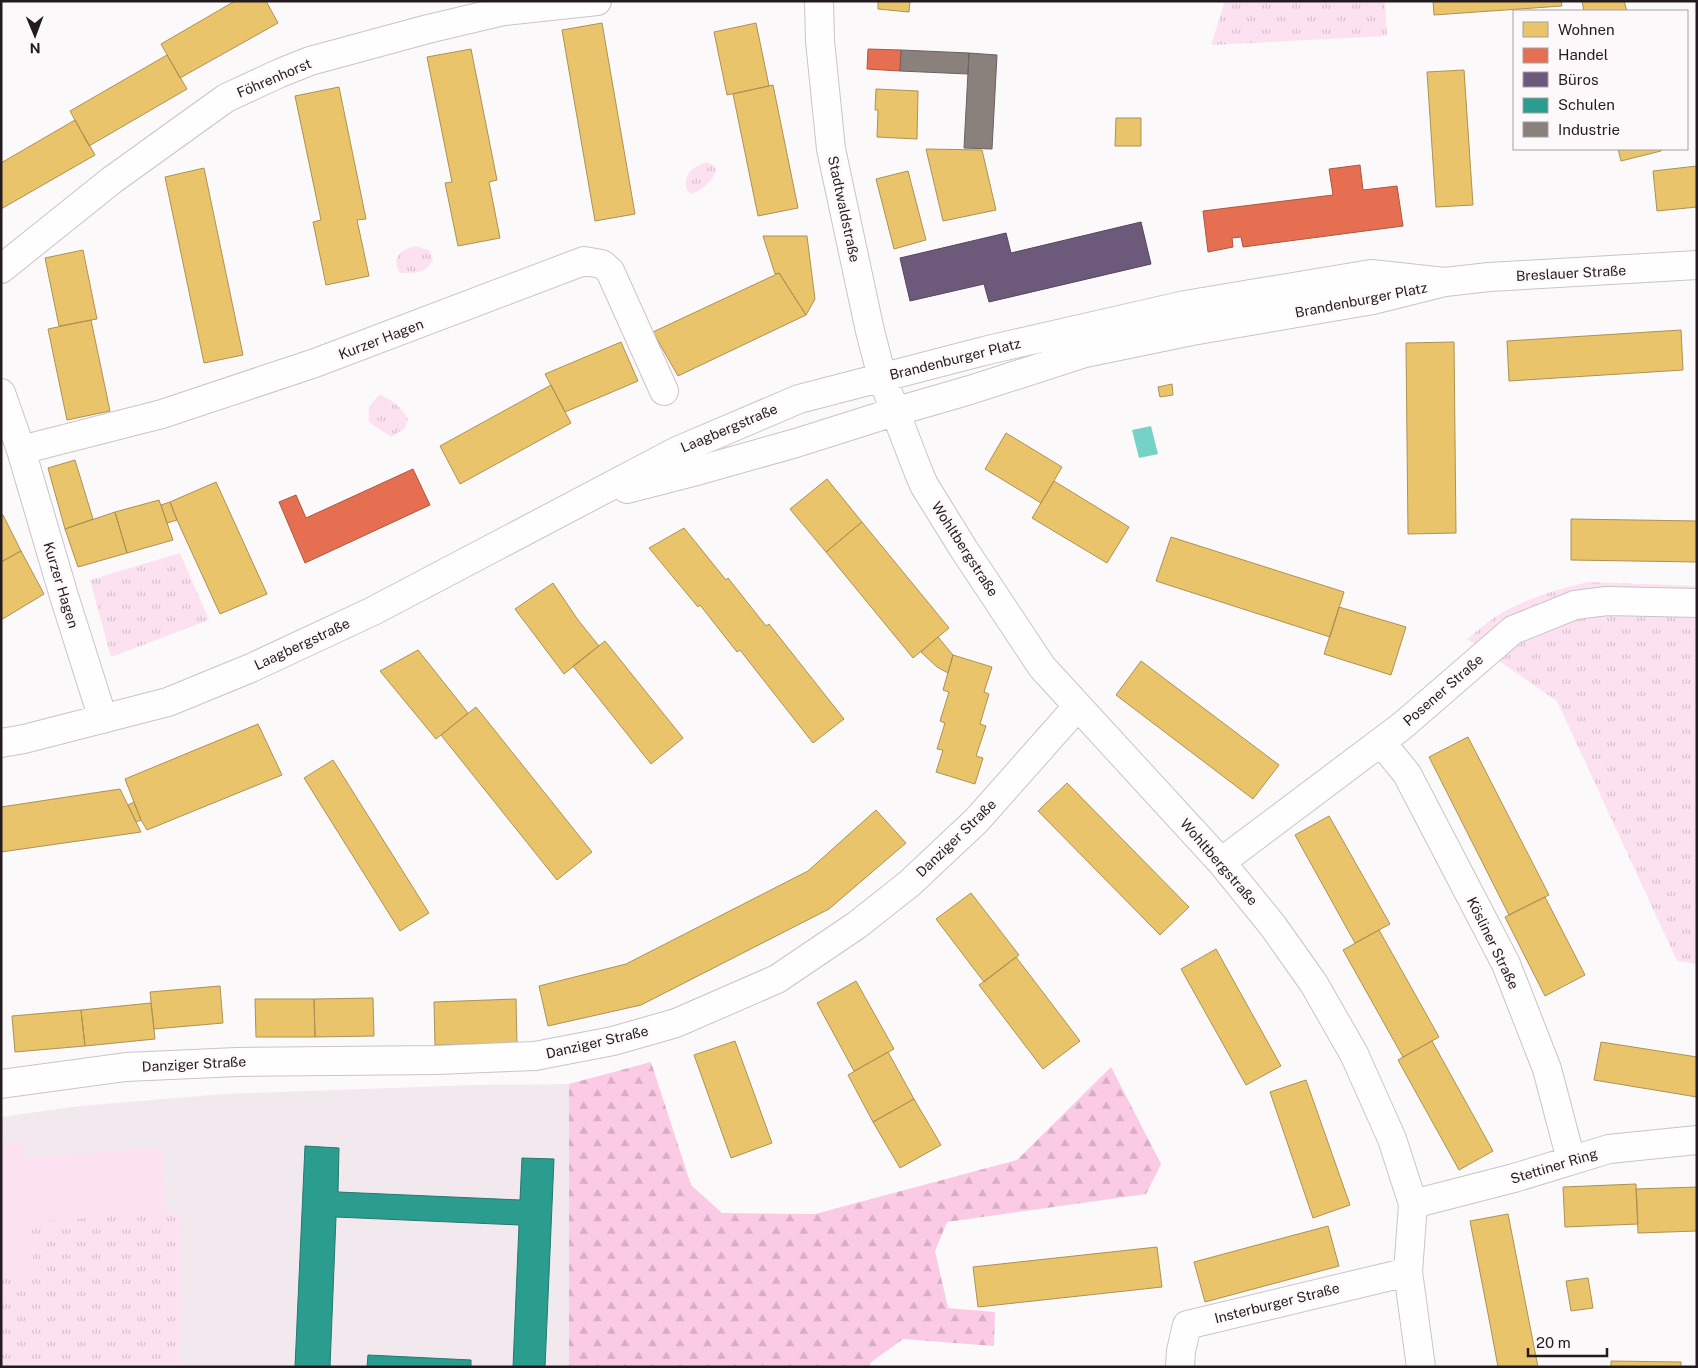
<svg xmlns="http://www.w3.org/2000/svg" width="1698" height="1368" font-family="'Public Sans',sans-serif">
<defs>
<pattern id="grass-tufts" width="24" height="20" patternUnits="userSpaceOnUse" patternTransform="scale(1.25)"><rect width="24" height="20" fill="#fce2f0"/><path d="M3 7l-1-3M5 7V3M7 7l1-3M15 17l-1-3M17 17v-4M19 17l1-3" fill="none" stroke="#d8c1ce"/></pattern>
<pattern id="forest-firs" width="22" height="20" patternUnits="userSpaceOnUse" patternTransform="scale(1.25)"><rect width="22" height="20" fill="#fbcbe5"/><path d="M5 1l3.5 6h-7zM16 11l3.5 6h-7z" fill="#d7aec4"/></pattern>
</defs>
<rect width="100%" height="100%" fill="#fcf9fa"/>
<path fill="#f2e9ee" d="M 569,1084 L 569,1367 L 1,1367 L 1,1117 L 80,1106 L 224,1094 L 473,1085 Z"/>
<path fill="url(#grass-tufts)" d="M 1225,1 L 1385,1 L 1387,36 L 1211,45 Z
M 706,162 L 713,165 L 716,170 C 714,180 701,191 691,194 L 687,190 C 682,174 693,167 706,162 Z
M 416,246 L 430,251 L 433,259 C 427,274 415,273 400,273 C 390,258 401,249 416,246 Z
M 380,395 C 393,400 401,407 408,419 L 405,428 L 391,437 L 369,422 C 367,409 370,403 380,395 Z
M 180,553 L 209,620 L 111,657 L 90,580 Z
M 1588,582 L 1697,586 L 1697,964 L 1677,961 L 1557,701 L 1467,639 C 1476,632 1485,624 1494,618 C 1522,599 1556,590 1588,582 Z
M 166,1212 L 182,1213 L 180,1367 L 1,1367 L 1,1278 L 34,1276 L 30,1222 Z"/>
<path fill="url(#forest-firs)" d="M 651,1062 L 691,1185 L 722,1213 L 815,1214 L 1017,1160 L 1111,1067 L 1161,1164 L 1146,1194 L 947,1222 L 935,1251 L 948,1308 L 995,1312 L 994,1346 L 903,1339 L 870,1363 L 870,1367 L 569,1367 L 569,1084 Z"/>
<path fill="#fce2f0" d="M 24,1141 L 25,1157 L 162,1148 L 166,1212 L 30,1222 L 34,1276 L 1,1278 L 1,1143 Z"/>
<path fill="#76d2c6" d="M 1151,426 L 1158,454 L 1139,458 L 1132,430 Z"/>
<path fill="#e9c46a" stroke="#ae9154" d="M 235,1 L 266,1 L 278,23 L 180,78 L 161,44 Z
M 878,1 L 910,1 L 909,12 L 878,9 Z
M 1433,1 L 1561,1 L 1562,6 L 1434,15 Z
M 1582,1 L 1624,1 L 1627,11 L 1584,11 Z
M 602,23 L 635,214 L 595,221 L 562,30 Z
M 756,23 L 769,86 L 727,95 L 714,32 Z
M 471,49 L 497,180 L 489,182 L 500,238 L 458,246 L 445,183 L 452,182 L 427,57 Z
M 167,55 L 187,89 L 89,146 L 70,111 Z
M 1464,70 L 1473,205 L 1436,207 L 1427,72 Z
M 773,85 L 798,208 L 758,216 L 733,94 Z
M 339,87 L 366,219 L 357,220 L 369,276 L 326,285 L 313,222 L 321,220 L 295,96 Z
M 876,89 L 918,91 L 917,139 L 877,137 L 878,110 L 875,110 Z
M 1116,118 L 1141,118 L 1141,146 L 1115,146 Z
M 75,120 L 95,155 L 1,209 L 1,163 Z
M 926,149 L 982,150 L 996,210 L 943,221 Z
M 1618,149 L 1661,149 L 1661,151 L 1621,161 Z
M 1697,166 L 1697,207 L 1657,211 L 1653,171 Z
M 204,168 L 243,355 L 204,363 L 165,177 Z
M 908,171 L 926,240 L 894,249 L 876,179 Z
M 763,236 L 807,236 L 815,299 L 806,315 L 779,273 L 775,274 Z
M 83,250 L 97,319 L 59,326 L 45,258 Z
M 779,273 L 806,315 L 678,376 L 653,332 Z
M 91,320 L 110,411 L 67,420 L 48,329 Z
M 1681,330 L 1683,370 L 1509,381 L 1507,341 Z
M 621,342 L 638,381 L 565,412 L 545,374 Z
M 1454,342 L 1456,533 L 1408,534 L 1406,343 Z
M 1172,384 L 1173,395 L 1160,397 L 1158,387 Z
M 551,385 L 571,423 L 460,484 L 440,446 Z
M 1006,433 L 1062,467 L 1041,503 L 985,469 Z
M 75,460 L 93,519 L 65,529 L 48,468 Z
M 827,479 L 862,522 L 826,552 L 790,509 Z
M 1054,481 L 1129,527 L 1107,563 L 1032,518 Z
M 216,482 L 267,594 L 220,614 L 177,520 L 170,502 Z
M 159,500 L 173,540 L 127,553 L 115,512 Z
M 170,502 L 177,520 L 167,523 L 161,505 Z
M 115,512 L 127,553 L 78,567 L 65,529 Z
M 1,515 L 3,515 L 21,551 L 1,562 Z
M 1571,519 L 1697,521 L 1697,562 L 1571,560 Z
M 862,522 L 949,628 L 913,658 L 826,552 Z
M 684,528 L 726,580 L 728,578 L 766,626 L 769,624 L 844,719 L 813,743 L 740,650 L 737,652 L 700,605 L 698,607 L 649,548 Z
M 1171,537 L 1344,592 L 1330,637 L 1156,581 Z
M 21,551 L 44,594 L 1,620 L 1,562 Z
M 553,583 L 578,620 L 599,646 L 564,674 L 515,609 Z
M 1339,607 L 1406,627 L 1391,675 L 1324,654 Z
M 938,637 L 953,655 L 948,673 L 937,667 L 921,652 Z
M 605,641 L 683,738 L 651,764 L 573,666 Z
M 418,650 L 468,713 L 436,739 L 380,671 Z
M 953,655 L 992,667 L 984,692 L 989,694 L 980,724 L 986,726 L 976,756 L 983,758 L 975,784 L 936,772 L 943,750 L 937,749 L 945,723 L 940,721 L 949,692 L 943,690 Z
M 1141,661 L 1279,765 L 1253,799 L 1116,695 Z
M 476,707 L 592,852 L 557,880 L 441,735 Z
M 258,724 L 282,775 L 147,830 L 141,820 L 125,779 Z
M 1468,737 L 1549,895 L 1509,915 L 1429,757 Z
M 333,760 L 429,913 L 400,931 L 304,778 Z
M 1067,783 L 1189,907 L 1160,935 L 1038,811 Z
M 120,789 L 141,832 L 1,852 L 1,807 Z
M 134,802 L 141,820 L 136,822 L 128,805 Z
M 876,810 L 906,843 L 829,909 L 641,1005 L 548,1026 L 539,986 L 626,964 L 808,871 Z
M 1329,816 L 1390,924 L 1355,943 L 1295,835 Z
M 971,893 L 1019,955 L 984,982 L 936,919 Z
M 1545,897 L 1585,975 L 1545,996 L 1505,917 Z
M 1379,930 L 1439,1037 L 1403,1057 L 1343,950 Z
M 1216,949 L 1281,1066 L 1246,1085 L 1181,969 Z
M 1016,957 L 1080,1041 L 1043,1069 L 979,985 Z
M 856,981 L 894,1049 L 854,1071 L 817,1003 Z
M 220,986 L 223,1023 L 154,1029 L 150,992 Z
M 373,998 L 374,1036 L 315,1037 L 314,999 Z
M 255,999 L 314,999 L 315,1037 L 256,1037 Z
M 516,999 L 517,1043 L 435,1045 L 434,1002 Z
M 151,1003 L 155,1039 L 85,1046 L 81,1010 Z
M 81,1010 L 85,1046 L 15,1052 L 12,1016 Z
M 735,1041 L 772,1143 L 731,1158 L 694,1055 Z
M 1432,1041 L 1493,1151 L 1459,1170 L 1398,1060 Z
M 1601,1042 L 1697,1057 L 1697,1097 L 1594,1080 Z
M 888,1052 L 914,1099 L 873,1122 L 848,1075 Z
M 1306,1080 L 1350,1205 L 1313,1218 L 1270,1092 Z
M 914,1099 L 941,1145 L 900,1168 L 873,1122 Z
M 1636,1184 L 1638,1224 L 1565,1227 L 1563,1187 Z
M 1697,1187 L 1697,1231 L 1638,1233 L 1636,1189 Z
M 1508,1214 L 1538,1367 L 1498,1367 L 1490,1324 L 1470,1221 Z
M 1328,1226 L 1339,1266 L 1205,1302 L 1194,1262 Z
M 1157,1247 L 1162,1287 L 978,1307 L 973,1267 Z
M 1588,1278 L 1593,1308 L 1571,1311 L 1566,1281 Z
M 1611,1361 L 1681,1362 L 1681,1367 L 1611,1367 Z"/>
<path fill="#e76f51" stroke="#ac5642" d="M 868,49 L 901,50 L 900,71 L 867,69 Z
M 1360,165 L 1363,190 L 1397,186 L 1403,226 L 1243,247 L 1241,237 L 1232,238 L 1233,247 L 1208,252 L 1203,211 L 1333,195 L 1329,169 Z
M 413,469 L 430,505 L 305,563 L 279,502 L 296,495 L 306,518 Z"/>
<path fill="#6d597a" stroke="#57465f" d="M 1141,222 L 1151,264 L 989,302 L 984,284 L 910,301 L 900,258 L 1006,233 L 1011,253 Z"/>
<path fill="#2a9d8f" stroke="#28766e" d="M 305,1146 L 339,1148 L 338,1192 L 520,1200 L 522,1158 L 554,1159 L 545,1367 L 513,1367 L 519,1225 L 336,1217 L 330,1367 L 295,1367 Z
M 368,1355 L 471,1360 L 471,1367 L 367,1367 Z"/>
<path fill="#8a817c" stroke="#6b6260" d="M 901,50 L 969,53 L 968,74 L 900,71 Z
M 969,53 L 997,55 L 992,149 L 964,148 Z"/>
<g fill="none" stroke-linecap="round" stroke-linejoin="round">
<g stroke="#cac4c7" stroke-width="30">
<path id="minor" d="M 819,1 L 820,41 L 831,149 L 870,331 L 882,377 L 918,471 L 924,485 L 963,548 L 1042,667 L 1221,862 L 1273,926 L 1314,984 L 1354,1054 L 1392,1139 L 1413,1204 L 1408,1272 L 1421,1367
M 1,269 L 112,180 L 226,98 L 280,73 L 310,61 L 428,29 L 504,11 L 597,1
M 1,393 L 21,450 L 64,596 L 103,719
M 21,450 L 162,414 L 315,363 L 584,261 L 602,264 L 610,271 L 664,391
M 627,489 L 693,472 L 796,443 L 894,412 L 970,390 L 1085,353 L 1192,331 L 1373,300 L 1445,282 L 1489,277 L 1697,265
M 1381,742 L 1407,774 L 1506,964 L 1547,1069 L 1571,1160
M 1,743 L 24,739 L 168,702 L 251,668 L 373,611 L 677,451 L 799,399 L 988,350 L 1185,305 L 1371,274 L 1445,282
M 1221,862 L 1402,726 L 1513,630 L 1575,605 L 1607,601 L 1697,603
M 1,1084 L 126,1067 L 237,1062 L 436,1060 L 535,1056 L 613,1041 L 676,1023 L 777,979 L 857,925 L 910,883 L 977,820 L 1077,707
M 1413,1204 L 1514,1178 L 1609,1149 L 1697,1140
M 1180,1367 L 1181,1351 L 1187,1325 L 1408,1272"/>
</g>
<use href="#minor" stroke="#fffefe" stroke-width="28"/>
</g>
<g text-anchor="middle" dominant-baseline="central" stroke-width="5" stroke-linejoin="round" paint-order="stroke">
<g font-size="14" fill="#241b20" stroke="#fdf8fa">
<text transform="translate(274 78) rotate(-23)">Föhrenhorst</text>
<text transform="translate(844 209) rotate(78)">Stadtwaldstraße</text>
<text transform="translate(1571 273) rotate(-3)">Breslauer Straße</text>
<text transform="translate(1361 300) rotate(-11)">Brandenburger Platz</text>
<text transform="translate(381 339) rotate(-21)">Kurzer Hagen</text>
<text transform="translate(955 359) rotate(-14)">Brandenburger Platz</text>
<text transform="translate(729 428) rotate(-23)">Laagbergstraße</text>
<text transform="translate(965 549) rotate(57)">Wohltbergstraße</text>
<text transform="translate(61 585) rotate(73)">Kurzer Hagen</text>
<text transform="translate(302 644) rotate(-25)">Laagbergstraße</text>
<text transform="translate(1443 690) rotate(-41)">Posener Straße</text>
<text transform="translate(956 838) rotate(-44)">Danziger Straße</text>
<text transform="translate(1219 862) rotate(49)">Wohltbergstraße</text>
<text transform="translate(1493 943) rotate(64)">Kösliner Straße</text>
<text transform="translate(597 1042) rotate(-13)">Danziger Straße</text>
<text transform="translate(194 1064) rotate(-3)">Danziger Straße</text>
<text transform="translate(1554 1166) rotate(-17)">Stettiner Ring</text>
<text transform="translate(1277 1303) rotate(-14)">Insterburger Straße</text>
</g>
</g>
<rect width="1698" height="1368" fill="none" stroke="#241b20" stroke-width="5"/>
<rect x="1513" y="10" width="175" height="140" fill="#fdf8fa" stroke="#a6a0a3"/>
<rect x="1523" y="22" width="25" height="15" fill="#e9c46a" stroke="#a6a0a3"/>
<text x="1558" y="35" font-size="15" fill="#241b20">Wohnen</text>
<rect x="1523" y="48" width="25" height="15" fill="#e76f51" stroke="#a6a0a3"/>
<text x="1558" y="60" font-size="15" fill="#241b20">Handel</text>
<rect x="1523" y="72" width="25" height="15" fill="#6d597a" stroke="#a6a0a3"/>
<text x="1558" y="85" font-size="15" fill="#241b20">Büros</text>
<rect x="1523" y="98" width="25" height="15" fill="#2a9d8f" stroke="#a6a0a3"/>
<text x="1558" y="110" font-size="15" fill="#241b20">Schulen</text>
<rect x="1523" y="122" width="25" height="15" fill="#8a817c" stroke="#a6a0a3"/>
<text x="1558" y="135" font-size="15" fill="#241b20">Industrie</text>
<g transform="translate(35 35) rotate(179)" stroke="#fdf8fa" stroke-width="4" paint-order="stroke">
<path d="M0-4L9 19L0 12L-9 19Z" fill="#241b20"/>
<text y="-8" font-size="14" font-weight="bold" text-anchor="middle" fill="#241b20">N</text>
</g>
<path d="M1528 1348v8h79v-8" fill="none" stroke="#241b20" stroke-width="2.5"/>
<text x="1536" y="1348" font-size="15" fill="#241b20" stroke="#fdf8fa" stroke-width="4" paint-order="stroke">20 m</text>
</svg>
